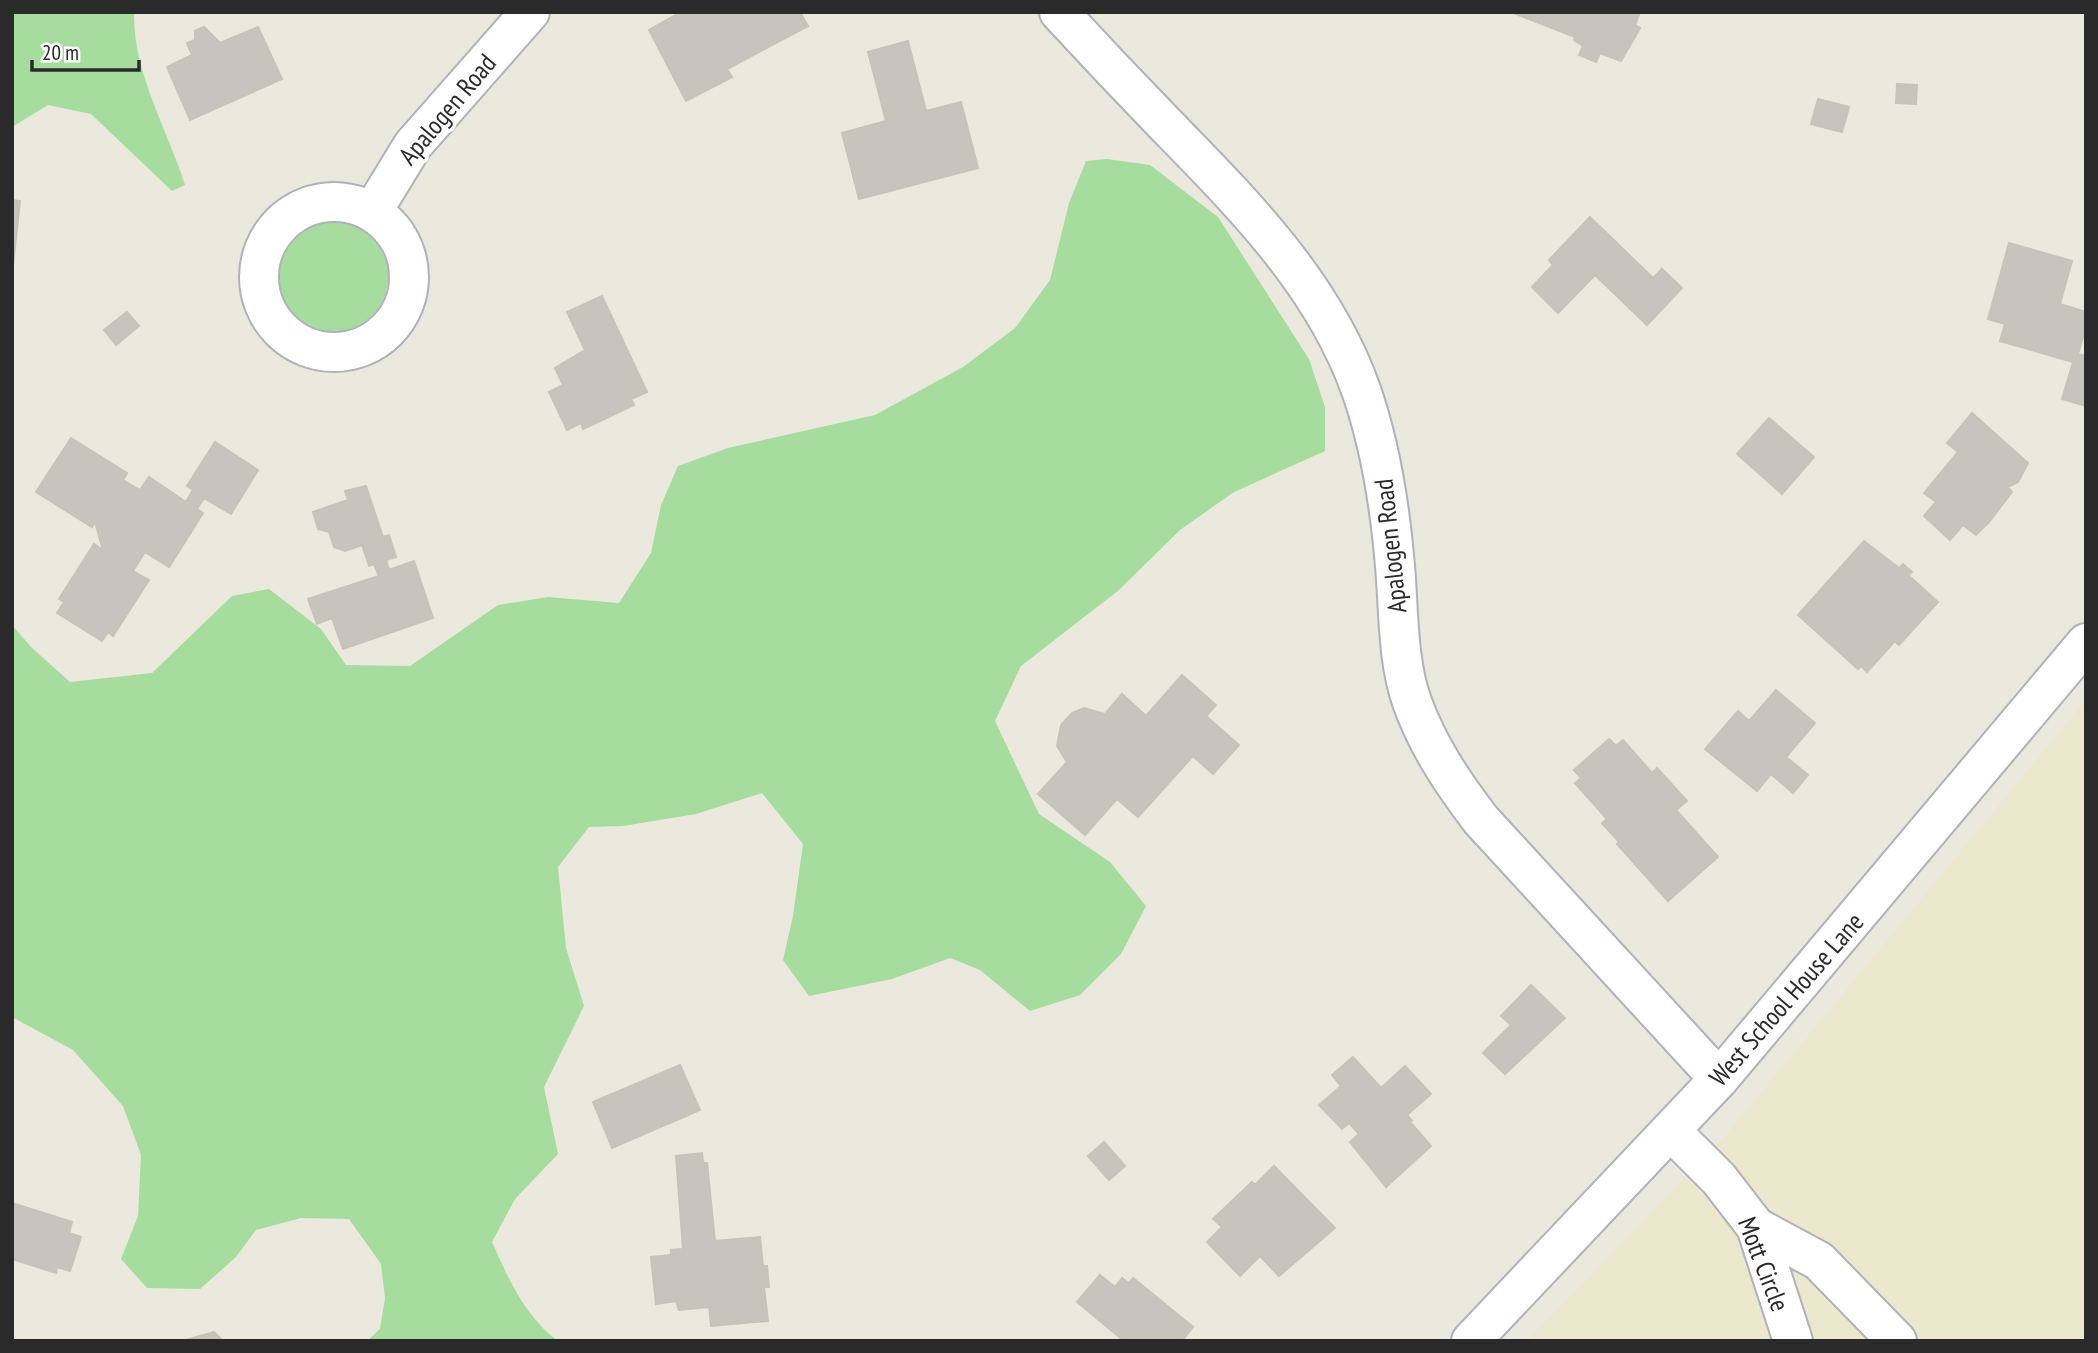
<svg xmlns="http://www.w3.org/2000/svg" width="2098" height="1353" font-family="'PT Sans Narrow',sans-serif">
<rect width="100%" height="100%" fill="#ebe8dd"/>
<path fill="#ebe8ce" d="M 2086,700 L 2086,1341 L 1527,1341 L 1727,1134 Z"/>
<path fill="#a6dd9e" d="M 12,12 L 134,12 C 133,73 167,128 185,185 L 172,191 L 91,114 L 48,105 L 12,127 Z
M 1107,159 L 1150,165 L 1218,217 L 1309,359 L 1325,407 L 1325,451 L 1234,492 L 1180,530 L 1119,590 L 1021,666 L 995,721 L 1039,814 L 1110,862 L 1146,906 L 1121,954 L 1080,995 L 1030,1011 L 980,970 L 950,958 L 892,979 L 809,996 L 783,960 L 793,916 L 803,844 L 762,793 L 696,814 L 623,826 L 589,827 L 558,867 L 566,948 L 584,1006 L 544,1087 L 558,1154 L 515,1199 L 492,1242 C 508,1278 525,1317 558,1341 L 367,1341 L 380,1329 L 385,1298 L 381,1264 L 349,1219 L 301,1218 L 256,1230 L 236,1257 L 200,1289 L 147,1288 L 121,1259 L 138,1216 L 141,1155 L 123,1106 L 73,1050 L 12,1017 L 12,625 L 31,647 L 70,682 L 152,673 L 232,596 L 269,589 L 321,629 L 346,665 L 410,666 L 498,605 L 548,597 L 619,603 L 651,553 L 661,505 L 678,466 L 728,448 L 875,415 L 963,367 L 1015,328 L 1050,280 L 1069,203 L 1086,161 Z
M 338,216 C 353,217 367,218 378,229 C 385,236 387,250 388,259 C 393,300 370,341 324,335 C 314,334 303,330 295,323 C 247,278 285,227 338,216 Z"/>
<path fill="#c6c4bd" stroke="#c6c4b7" stroke-width="2" d="M 681,12 L 800,12 L 808,26 L 727,69 L 732,77 L 686,101 L 649,30 Z
M 1511,12 L 1640,12 L 1635,25 L 1640,28 L 1621,61 L 1600,53 L 1596,62 L 1579,55 L 1583,46 L 1574,40 L 1575,37 Z
M 204,27 L 220,43 L 258,27 L 282,79 L 190,120 L 167,67 L 192,55 L 187,43 L 195,40 L 195,31 Z
M 908,41 L 926,111 L 961,102 L 978,168 L 859,199 L 842,133 L 886,121 L 868,52 Z
M 1897,84 L 1917,85 L 1916,104 L 1896,103 Z
M 1818,99 L 1849,107 L 1842,132 L 1811,124 Z
M 12,200 L 20,201 L 12,274 Z
M 1590,217 L 1653,278 L 1662,269 L 1682,288 L 1647,325 L 1595,275 L 1558,313 L 1532,287 L 1553,265 L 1549,260 Z
M 2009,243 L 2072,261 L 2060,304 L 2086,312 L 2086,327 L 2078,354 L 2086,356 L 2086,406 L 2062,399 L 2073,362 L 2000,341 L 2005,324 L 1988,319 Z
M 602,296 L 647,392 L 631,399 L 634,405 L 583,429 L 581,423 L 567,430 L 549,392 L 563,385 L 555,368 L 585,350 L 567,312 Z
M 127,312 L 139,326 L 116,345 L 104,330 Z
M 1972,413 L 2028,463 L 2018,482 L 2008,487 L 2012,492 L 1989,522 L 1976,535 L 1963,525 L 1950,540 L 1924,516 L 1936,502 L 1924,493 L 1958,452 L 1947,443 Z
M 1769,418 L 1814,457 L 1782,494 L 1737,454 Z
M 71,438 L 127,473 L 123,480 L 140,490 L 149,477 L 186,502 L 193,490 L 187,486 L 215,442 L 258,470 L 231,514 L 204,498 L 197,509 L 203,513 L 169,567 L 145,552 L 133,571 L 149,580 L 113,636 L 108,632 L 102,641 L 57,613 L 64,602 L 59,599 L 94,544 L 103,550 L 95,522 L 92,527 L 36,492 Z
M 366,486 L 383,537 L 389,535 L 396,557 L 386,560 L 389,570 L 414,561 L 433,618 L 343,649 L 332,618 L 317,624 L 308,599 L 379,576 L 374,564 L 369,566 L 362,545 L 345,551 L 334,547 L 329,532 L 318,529 L 313,512 L 348,500 L 345,491 Z
M 1864,541 L 1899,568 L 1903,564 L 1912,572 L 1908,575 L 1938,602 L 1899,645 L 1895,641 L 1867,672 L 1861,666 L 1858,669 L 1798,615 Z
M 1182,675 L 1216,705 L 1206,716 L 1239,745 L 1213,774 L 1193,756 L 1138,817 L 1117,799 L 1085,835 L 1038,794 L 1067,762 L 1057,746 L 1061,725 L 1072,713 L 1084,708 L 1105,714 L 1122,694 L 1146,716 Z
M 1776,690 L 1815,723 L 1786,757 L 1808,775 L 1793,793 L 1771,774 L 1757,791 L 1705,749 L 1738,711 L 1749,721 Z
M 1609,739 L 1616,746 L 1623,740 L 1652,773 L 1657,768 L 1687,801 L 1676,810 L 1718,857 L 1668,901 L 1617,844 L 1619,842 L 1602,823 L 1607,819 L 1575,783 L 1581,778 L 1574,770 Z
M 1531,985 L 1565,1018 L 1505,1074 L 1483,1053 L 1511,1025 L 1501,1016 Z
M 1353,1057 L 1381,1088 L 1405,1066 L 1431,1094 L 1407,1115 L 1412,1121 L 1410,1122 L 1431,1146 L 1386,1187 L 1350,1142 L 1359,1134 L 1349,1123 L 1342,1129 L 1319,1105 L 1341,1086 L 1332,1075 Z
M 680,1065 L 700,1110 L 612,1148 L 593,1102 Z
M 1104,1142 L 1125,1166 L 1109,1180 L 1088,1156 Z
M 702,1153 L 703,1163 L 707,1163 L 715,1241 L 760,1237 L 763,1266 L 767,1266 L 769,1287 L 764,1287 L 768,1321 L 711,1326 L 709,1307 L 679,1310 L 676,1301 L 656,1304 L 651,1257 L 671,1255 L 671,1250 L 683,1249 L 676,1156 Z
M 1274,1166 L 1335,1228 L 1279,1276 L 1260,1256 L 1240,1276 L 1207,1242 L 1222,1227 L 1213,1219 L 1252,1182 L 1255,1185 Z
M 12,1203 L 72,1222 L 69,1233 L 81,1237 L 70,1271 L 57,1267 L 56,1273 L 12,1259 Z
M 1100,1275 L 1115,1287 L 1122,1278 L 1129,1283 L 1133,1278 L 1193,1327 L 1182,1341 L 1124,1341 L 1077,1302 Z
M 214,1332 L 223,1341 L 182,1341 Z"/>
<g fill="none" stroke-linecap="round" stroke-linejoin="round">
<g stroke="#b1b1bc" stroke-width="42">
<path id="minor" d="M 1059,12 C 1094,50 1129,87 1165,124 C 1242,203 1323,283 1361,390 C 1381,447 1390,506 1395,566 C 1399,611 1397,659 1412,702 C 1428,746 1452,782 1481,820 L 1719,1079
M259 277a75 75 0 1 1 150 0a75 75 0 1 1-150 0Z
M 372,212 L 413,145 L 530,12
M 1671,1131 L 1719,1179 L 1756,1227 L 1793,1341
M 1756,1227 L 1819,1261 L 1897,1341
M 1471,1341 L 1719,1079 L 2086,643"/>
</g>
<use href="#minor" stroke="#fff" stroke-width="38"/>
</g>
<g text-anchor="middle" dominant-baseline="central" stroke-width="7" stroke-linejoin="round" paint-order="stroke">
<g font-size="26" fill="#2a2a2a" stroke="#fff">
<text transform="translate(447 109) rotate(-50)">Apalogen Road</text>
<text transform="translate(1390 546) rotate(-96)">Apalogen Road</text>
<text transform="translate(1786 999) rotate(-49)">West School House Lane</text>
<text transform="translate(1764 1264) rotate(69)">Mott Circle</text>
</g>
</g>
<rect width="2098" height="1353" fill="none" stroke="#2a2a2a" stroke-width="28"/>
<path d="M32 60v10h107v-10" fill="none" stroke="#2a2a2a" stroke-width="3.5"/>
<text x="42" y="60" font-size="21" fill="#2a2a2a" stroke="#ffffff" stroke-width="5" paint-order="stroke">20 m</text>
</svg>
